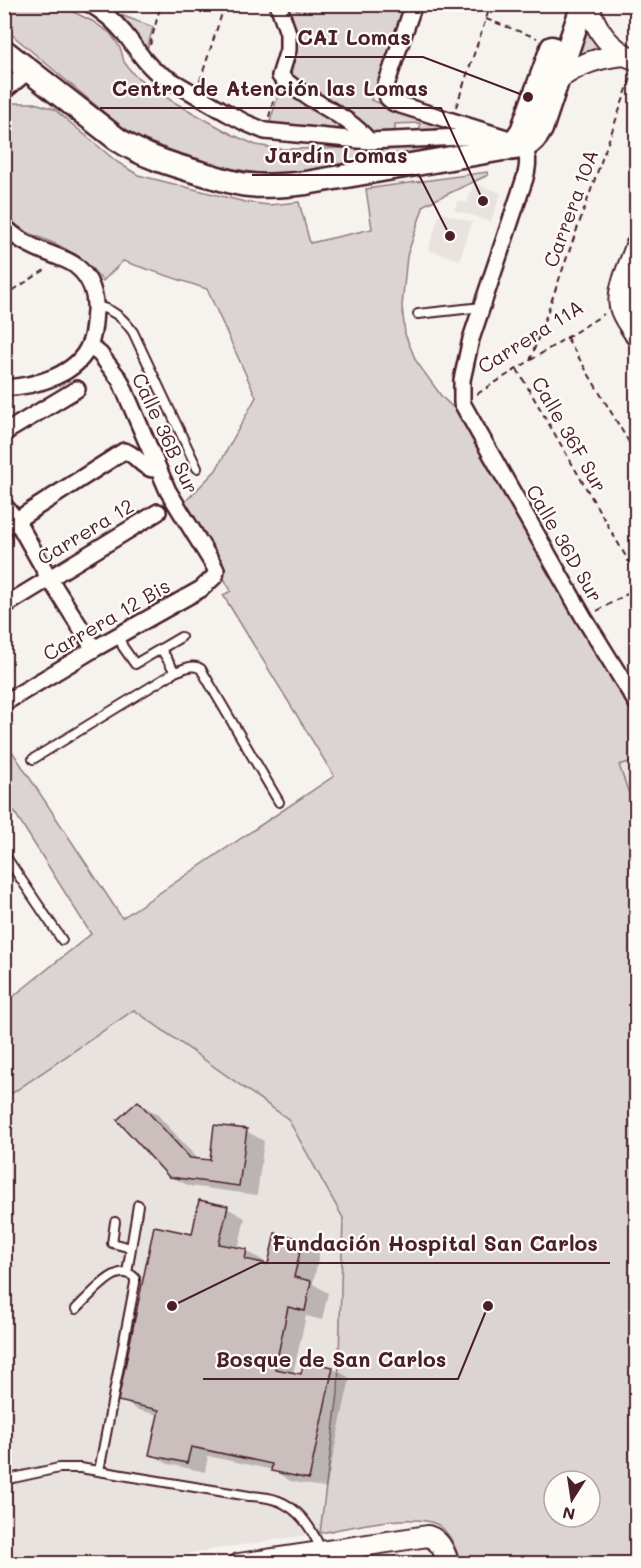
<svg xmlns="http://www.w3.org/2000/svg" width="641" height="1568" font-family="Mali,sans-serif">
<rect width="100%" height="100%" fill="#f6f3ef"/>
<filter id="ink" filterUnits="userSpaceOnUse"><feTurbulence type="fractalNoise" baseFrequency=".0167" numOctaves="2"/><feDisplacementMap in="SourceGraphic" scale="12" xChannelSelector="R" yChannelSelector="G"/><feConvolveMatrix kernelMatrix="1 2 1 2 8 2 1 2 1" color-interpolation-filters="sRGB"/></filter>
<g filter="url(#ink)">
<path fill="#e9e3e0" d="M 474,183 L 501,193 L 491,222 L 454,210 L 458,200 L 467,203 Z
M 440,212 L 472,222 L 460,260 L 428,250 Z
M 636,760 L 636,814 L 619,765 Z
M 134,1010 L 288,1119 L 343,1218 L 338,1393 L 320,1533 L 127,1563 L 5,1564 L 5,1098 Z"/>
<path fill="#dcd4d2" stroke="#937a7e" stroke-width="1.5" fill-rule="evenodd" d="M 406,4 L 371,100 L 454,130 L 420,133 L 420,123 L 395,124 L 395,135 L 269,125 L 284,76 L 281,5 Z
M 4,5 L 59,5 L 92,21 L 110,33 L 116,41 L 121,50 L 124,62 L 134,75 L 172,101 L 233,135 L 256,145 L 280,149 L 353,148 L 483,140 L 483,145 L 349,162 L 297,172 L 258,173 L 223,167 L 181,154 L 141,139 L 118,124 L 5,29 Z
M 587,13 L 608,48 L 572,63 Z
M 118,14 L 153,27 L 146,54 L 129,24 Z
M 14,103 L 35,103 L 54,109 L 117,162 L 138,175 L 245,202 L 269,205 L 299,202 L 310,243 L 372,229 L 366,189 L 487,172 L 488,175 L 424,205 L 407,256 L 402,306 L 405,334 L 416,361 L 442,397 L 461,415 L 617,686 L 636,712 L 636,760 L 619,765 L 636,814 L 636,1563 L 462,1563 C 456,1551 452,1536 441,1527 C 419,1510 347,1528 320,1533 L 338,1393 L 343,1218 L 288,1119 L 134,1010 L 5,1098 L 5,1003 L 91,934 L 5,797 L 4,739 L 122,918 L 334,776 L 223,595 L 231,591 L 182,505 L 216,470 L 256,397 L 207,289 L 123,261 L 103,281 C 90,265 78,255 60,246 C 46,239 30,236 18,226 C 13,223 9,217 5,213 L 5,107 ZM 554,1481 L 590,1481 L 590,1517 L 554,1517 Z
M 636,273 L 636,317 C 629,302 631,289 636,273 Z"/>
<path fill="#0003" d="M 138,1103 L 156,1113 L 199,1160 L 211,1162 L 246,1131 L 264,1141 L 257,1195 L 189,1186 L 170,1176 Z
M 227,1208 L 245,1218 L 238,1249 L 246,1251 L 264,1261 L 263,1265 L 269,1266 L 302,1240 L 320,1250 L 313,1284 L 328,1293 L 322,1320 L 306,1316 L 293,1374 L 302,1376 L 332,1368 L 350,1378 L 326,1488 L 290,1481 L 273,1470 L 208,1456 L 205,1472 L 168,1464 L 151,1454 L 159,1415 L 138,1410 L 120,1400 L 193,1235 Z"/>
<path fill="#cbbfbe" stroke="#4a1f2b" stroke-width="1.5" d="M 138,1101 L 190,1158 L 210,1160 L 214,1125 L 247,1129 L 239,1186 L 169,1177 L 117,1120 Z
M 199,1200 L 228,1206 L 219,1244 L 247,1249 L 245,1259 L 268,1264 L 275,1233 L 303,1239 L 294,1277 L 311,1281 L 305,1311 L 288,1307 L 275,1369 L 301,1374 L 304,1361 L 333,1367 L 309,1479 L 271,1471 L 272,1464 L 191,1447 L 187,1463 L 149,1455 L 159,1410 L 118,1401 L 154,1226 L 192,1234 Z"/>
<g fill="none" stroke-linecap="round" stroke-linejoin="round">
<g stroke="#4a1f2b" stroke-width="12">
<path id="service" d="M 95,306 C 113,309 123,318 133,332 L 197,468
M 418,314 L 482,307
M 118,635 L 123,647 L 135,664 L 181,637
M 161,649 L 175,672
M 33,759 L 175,672 C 184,669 193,663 201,669 L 279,802
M 4,854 L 62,940
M 4,985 L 6,987
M 115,1222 L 112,1243 L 131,1248
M 127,1273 L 138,1205
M 76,1309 C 85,1300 106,1277 117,1274 C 124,1271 130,1273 135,1278 L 135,1283 L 99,1471
M 4,1480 L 59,1468 L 80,1468 L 249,1496 C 255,1496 262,1497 268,1498 C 301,1504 316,1535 327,1564
M 354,1548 L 360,1564"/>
</g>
<g stroke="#4a1f2b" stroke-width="20">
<path id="minor" d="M 90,4 C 102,11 115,22 124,33 C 135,46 142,60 155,71 L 227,113 L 246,123 L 265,131 L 369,141 L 486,136
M 278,4 L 288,33 L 288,50 L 280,76 C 307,102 345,112 369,141
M 414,4 L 385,88 L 388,98 L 394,103 L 516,141 C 530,150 529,163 525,178 L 471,339 L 462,380 L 462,403 L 584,618 L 636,702
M 4,91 L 29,70
M 4,226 C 17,240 34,248 51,254 C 60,258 69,260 76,266 C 90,277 96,294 95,311 C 94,322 94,333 90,343 C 78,376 35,386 4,388
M 4,433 L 77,389
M 4,505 L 17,521 L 49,578 L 94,649
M 4,528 L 124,451 C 138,454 142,471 158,469
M 4,606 L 158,512
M 4,703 L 94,649 L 201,589 L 215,576 L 216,570 L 213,564 L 168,491 L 120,380 L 100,354 L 89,346"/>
</g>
<g stroke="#4a1f2b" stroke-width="24">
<path id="tertiary" d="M 589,4 C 595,31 611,50 636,60
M 557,80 C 579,64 599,57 625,55
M 636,246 C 631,262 616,290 620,307 C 622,317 631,327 636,336
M 239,1564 L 428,1536 C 441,1540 444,1552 449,1564"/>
</g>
<g stroke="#4a1f2b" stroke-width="27">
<path id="secondary" d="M 4,51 L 117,139 C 144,157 173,165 204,174 C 219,178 234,184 249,185 C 268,187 287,185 306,183 L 503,149 C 522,148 531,148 541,129 L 583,4
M 504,149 L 514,142 L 522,131 L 552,48"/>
</g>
<path stroke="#4a1f2b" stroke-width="2" stroke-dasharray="6 4.5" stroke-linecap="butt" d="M 296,10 L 304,4
M 486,19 L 537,38
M 150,45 L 161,4
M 200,81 L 225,4
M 456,107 L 491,4
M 269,117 L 276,90
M 4,296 L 48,268
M 567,338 L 636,454
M 530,361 L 632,75
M 517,369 L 636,574
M 477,394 L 604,314
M 597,611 L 636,589"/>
<use href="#service" stroke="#fdfcf7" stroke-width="8"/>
<use href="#minor" stroke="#fdfcf7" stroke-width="15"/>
<use href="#tertiary" stroke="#fdfcf7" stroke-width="20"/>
<use href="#secondary" stroke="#fdfcf7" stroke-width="22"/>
</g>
</g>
<g text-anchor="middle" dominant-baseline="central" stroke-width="4.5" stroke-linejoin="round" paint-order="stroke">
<g font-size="20" fill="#4a1f2b" stroke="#fdfcf7">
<text transform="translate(570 208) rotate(-70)">Carrera 10A</text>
<text transform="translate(530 336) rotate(-32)">Carrera 11A</text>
<text transform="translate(166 433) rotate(65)">Calle 36B Sur</text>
<text transform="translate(570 434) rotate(60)">Calle 36F Sur</text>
<text transform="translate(85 531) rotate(-31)">Carrera 12</text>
<text transform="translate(565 543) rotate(60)">Calle 36D Sur</text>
<text transform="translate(106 619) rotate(-30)">Carrera 12 Bis</text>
</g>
</g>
<path fill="none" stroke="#4a1f2b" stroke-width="2" d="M528 97L423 57H285M483 201L441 108H100M450 236L419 175H252M172 1306L260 1263H610M488 1306L458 1379H203"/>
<g fill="#4a1f2b" stroke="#fdfcf7" stroke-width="2">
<circle cx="528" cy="97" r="6"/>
<circle cx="483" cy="201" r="6"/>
<circle cx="450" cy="236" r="6"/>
<circle cx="172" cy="1306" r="6"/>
<circle cx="488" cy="1306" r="6"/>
</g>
<g font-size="21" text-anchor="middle" font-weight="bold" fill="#4a1f2b" stroke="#fdfcf7" stroke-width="4.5" stroke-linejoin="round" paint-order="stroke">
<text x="354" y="45">CAI Lomas</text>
<text x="270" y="96">Centro de Atención las Lomas</text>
<text x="336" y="163">Jardín Lomas</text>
<text x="435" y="1251">Fundación Hospital San Carlos</text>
<text x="331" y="1367">Bosque de San Carlos</text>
</g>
<rect width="641" height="1568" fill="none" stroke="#fdfcf7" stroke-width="24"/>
<rect x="12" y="12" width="617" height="1544" fill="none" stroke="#4a1f2b" stroke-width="2" filter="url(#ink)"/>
<g transform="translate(572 1499) rotate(192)"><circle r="28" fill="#fdfcf7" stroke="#b5a4a5" stroke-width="1.5"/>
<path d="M0-4.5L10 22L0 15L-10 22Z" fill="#4a1f2b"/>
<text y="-9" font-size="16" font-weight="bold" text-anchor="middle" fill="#4a1f2b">N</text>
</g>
</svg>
